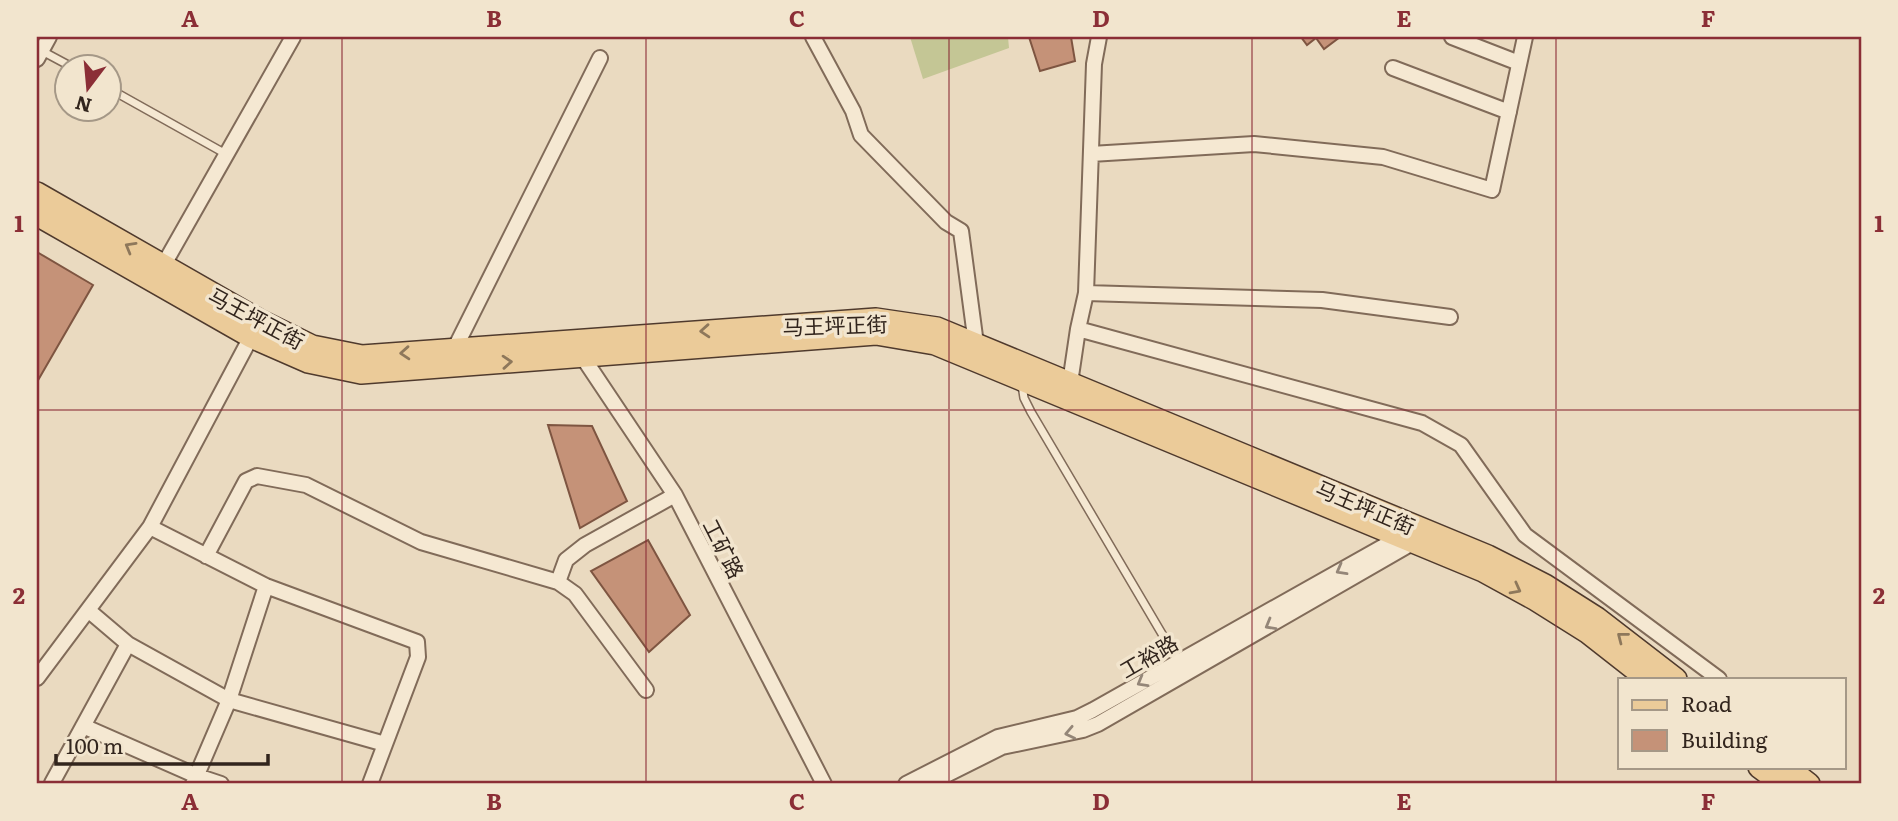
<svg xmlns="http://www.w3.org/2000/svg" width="1898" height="821" font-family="Literata,'Noto Sans SC',serif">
<rect width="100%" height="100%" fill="#eadac0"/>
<path fill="#c4c695" d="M 910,37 L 1008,37 L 1009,48 L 923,79 Z"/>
<path fill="#c59278" stroke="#7e5541" stroke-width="2" d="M 1029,37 L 1071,37 L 1075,61 L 1040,71 Z
M 1301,37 L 1340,37 L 1324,49 L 1316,38 L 1307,45 Z
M 37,252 L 93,285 L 37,382 Z
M 548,425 L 592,426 L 627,501 L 580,528 Z
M 648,540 L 690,615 L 649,652 L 591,571 Z"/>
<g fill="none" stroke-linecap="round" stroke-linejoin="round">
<g stroke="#816b59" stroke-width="10">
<path id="lane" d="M 42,51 L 70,66
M 108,88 L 226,154
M 1022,385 L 1024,398 L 1031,412 L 1178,661"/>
</g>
<g stroke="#816b59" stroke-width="18">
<path id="street" d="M 813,37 L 853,111 L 861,135 L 946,222 L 961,231 L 976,344
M 1452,37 L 1519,63
M 37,59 L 49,37
M 1393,68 L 1509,112
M 1091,154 L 1254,144 L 1383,157 L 1492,190 L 1525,37
M 163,266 L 293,37
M 1086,293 L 1322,300 L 1450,317
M 1078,329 L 1422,423 L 1461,445 L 1525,535 L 1719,679
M 454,350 L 600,58
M 578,350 L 675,495 L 824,784
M 1070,383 L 1078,329 L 1086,293 L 1094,64 L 1099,37
M 150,527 L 266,586 L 417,642 L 418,657 L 370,784
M 206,556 L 246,481 L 257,476 L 306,485 L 421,542 L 558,582 L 575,594 L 646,690
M 558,582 L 566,560 L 585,545 L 675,495
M 88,610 L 128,644 L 229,700 L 385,744
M 37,678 L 150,527 L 251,337
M 83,726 L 197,776 L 221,784
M 52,783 L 128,644
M 193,784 L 229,700 L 266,586
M 906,784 L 998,737 L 1077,718 L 1093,710 L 1400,537
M 928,784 L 1002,747 L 1083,730 L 1098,724 L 1414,542"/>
</g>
<g stroke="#4f3a2d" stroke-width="24">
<path id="primary" d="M 37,193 L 259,320 L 312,346 L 362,356 L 876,319 L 937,328 L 1488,556 L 1545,585 L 1597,618 L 1676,679
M 37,215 L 251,337 L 308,362 L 361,373 L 876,334 L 935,344 L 1483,571 L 1536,600 L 1587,632 L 1647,679
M 1759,767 L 1782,784
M 1787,767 L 1809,784"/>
</g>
<use href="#lane" stroke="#f5e8d2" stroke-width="7"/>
<use href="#street" stroke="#f5e8d2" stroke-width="14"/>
<use href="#primary" stroke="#ebcb99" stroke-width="21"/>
</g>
<defs><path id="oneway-chevron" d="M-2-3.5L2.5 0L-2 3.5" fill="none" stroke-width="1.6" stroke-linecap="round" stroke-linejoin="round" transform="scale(1.75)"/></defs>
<g stroke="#8e785b">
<use href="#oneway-chevron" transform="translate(130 247) rotate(-150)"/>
<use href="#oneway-chevron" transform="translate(705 331) rotate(176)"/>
<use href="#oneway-chevron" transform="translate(405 353) rotate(176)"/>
<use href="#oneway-chevron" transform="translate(507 362) rotate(-4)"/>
<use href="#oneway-chevron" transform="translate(1516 589) rotate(28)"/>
<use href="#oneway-chevron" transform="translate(1622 637) rotate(-142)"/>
</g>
<g stroke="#948678">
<use href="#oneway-chevron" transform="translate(1341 570) rotate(151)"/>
<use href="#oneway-chevron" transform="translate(1270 625) rotate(150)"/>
<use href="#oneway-chevron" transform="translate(1142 682) rotate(150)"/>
<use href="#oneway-chevron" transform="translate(1070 733) rotate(168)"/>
</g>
<path fill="none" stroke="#8b2e36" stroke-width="2" stroke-opacity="0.55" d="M 342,37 L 342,784M 646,37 L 646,784M 949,37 L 949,784M 1252,37 L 1252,784M 1556,37 L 1556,784M 37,410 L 1861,410"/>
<g text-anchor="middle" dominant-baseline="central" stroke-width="7" stroke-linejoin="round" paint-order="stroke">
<g font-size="21" fill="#32251d" stroke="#f2e5ce">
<text transform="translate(257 317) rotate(28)">马王坪正街</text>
<text transform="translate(835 324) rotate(-2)">马王坪正街</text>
<text transform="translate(1366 506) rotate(23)">马王坪正街</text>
<text transform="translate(725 548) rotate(63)">工矿路</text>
<text transform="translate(1148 655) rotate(-30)">工裕路</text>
</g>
</g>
<rect width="1898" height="821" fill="none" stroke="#f2e5ce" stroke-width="77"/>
<rect x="1618" y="678" width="228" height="91" fill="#f2e5ce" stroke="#a59887" stroke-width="2"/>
<rect x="1632" y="700" width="35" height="10" fill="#ebcb99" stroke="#a59887" stroke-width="2"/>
<text x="1681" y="712" font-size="21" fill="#32251d">Road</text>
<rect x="1632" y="730" width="35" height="21" fill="#c59278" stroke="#a59887" stroke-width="2"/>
<text x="1681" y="748" font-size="21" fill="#32251d">Building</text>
<g transform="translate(88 88) rotate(196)"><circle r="33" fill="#f2e5ce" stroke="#a59887" stroke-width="2"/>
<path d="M0-5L12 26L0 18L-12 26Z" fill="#8b2e36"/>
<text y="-10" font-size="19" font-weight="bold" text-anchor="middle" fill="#32251d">N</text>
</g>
<path d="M56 754v10h212v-10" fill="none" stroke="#32251d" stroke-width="3.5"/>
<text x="66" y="754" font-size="21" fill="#32251d" stroke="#f2e5ce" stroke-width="5" paint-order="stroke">100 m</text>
<rect x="38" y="38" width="1822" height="744" fill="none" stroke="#8b2e36" stroke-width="2.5"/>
<g font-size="23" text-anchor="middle" font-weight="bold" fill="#8b2e36">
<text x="190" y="27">A</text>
<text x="494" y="27">B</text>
<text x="797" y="27">C</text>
<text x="1101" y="27">D</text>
<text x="1404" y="27">E</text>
<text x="1708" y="27">F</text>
<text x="19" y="232">1</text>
<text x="1879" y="232">1</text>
<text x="19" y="604">2</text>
<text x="1879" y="604">2</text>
<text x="190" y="810">A</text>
<text x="494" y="810">B</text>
<text x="797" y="810">C</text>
<text x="1101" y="810">D</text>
<text x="1404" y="810">E</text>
<text x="1708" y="810">F</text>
</g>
</svg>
